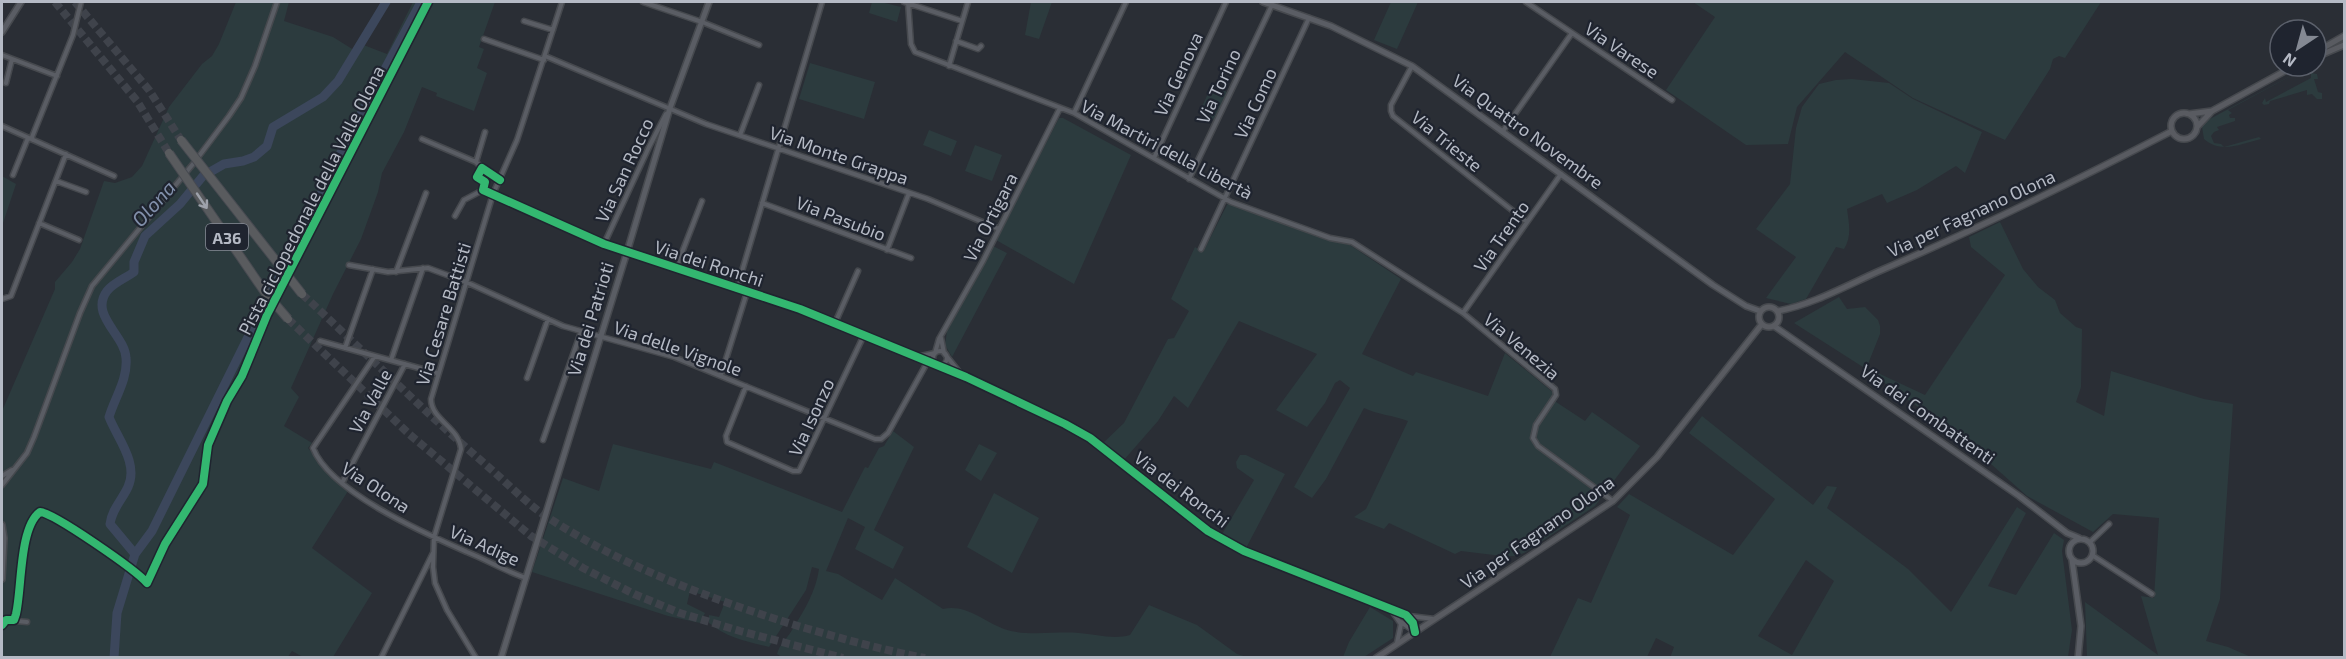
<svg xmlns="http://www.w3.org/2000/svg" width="2346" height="659" font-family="'Exo 2',sans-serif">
<rect width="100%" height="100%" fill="#2a2e35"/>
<path fill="#2c3b3e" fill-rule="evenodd" d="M 236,2 L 289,2 L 284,21 L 333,37 L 357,52 L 361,44 L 387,54 L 413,2 L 495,2 L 479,47 L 484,49 L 477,68 L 487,73 L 474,111 L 436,96 L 437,93 L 422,87 L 404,132 L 382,173 L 378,192 L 361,239 L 333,294 L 291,388 L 299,397 L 284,426 L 312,443 L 308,448 L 340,486 L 348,491 L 312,548 L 372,593 L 333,657 L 303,657 L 292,651 L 287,658 L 2,657 L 2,411 L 55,289 L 55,282 L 72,262 L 80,249 L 104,181 L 115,183 L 132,177 L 142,166 L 169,107 L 202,64 L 212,56 L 219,44 Z
M 872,2 L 881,2 L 901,7 L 897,22 L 869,13 Z
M 1031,2 L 1052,2 L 1039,39 L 1025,35 Z
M 1391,2 L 1418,2 L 1397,49 L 1374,40 Z
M 1693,2 L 2101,2 L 2065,58 L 2059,56 L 2053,59 L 2050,69 L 2005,140 L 1913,98 L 1845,52 L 1797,107 L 1788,144 L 1746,145 L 1666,90 L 1715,17 Z
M 810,63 L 875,82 L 864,119 L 799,99 Z
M 2309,66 L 2228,110 L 2232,113 L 2229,115 L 2230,118 L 2235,118 L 2235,121 L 2217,127 L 2219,130 L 2214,132 L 2211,136 L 2214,143 L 2221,144 L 2224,147 L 2259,137 L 2261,139 C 2241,144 2221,154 2204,139 L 2202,127 L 2206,121 Z
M 2311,73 L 2317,74 L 2318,79 L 2314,79 L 2318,92 L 2322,93 L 2322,99 L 2317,99 L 2312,94 L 2307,95 L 2307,90 L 2270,101 L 2269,104 L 2264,105 L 2262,103 L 2265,98 L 2266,102 L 2311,78 Z
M 1852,79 L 1889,83 L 1913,99 L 1982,132 L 1965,173 L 1956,166 L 1917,190 L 1887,203 L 1882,194 L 1847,209 C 1849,224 1852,236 1844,249 L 1836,247 L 1806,299 L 1791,304 L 1766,298 L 1796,257 L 1756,229 L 1790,184 L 1796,128 L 1802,107 L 1819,84 L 1836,80 Z
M 1212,85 L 1227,92 L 1214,120 L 1199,113 Z
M 1059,118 L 1063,118 L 1131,155 L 1074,284 L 996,240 Z
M 929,130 L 957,141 L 951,156 L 923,145 Z
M 975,145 L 1002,155 L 992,181 L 965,171 Z
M 2,176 L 16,184 L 2,226 Z
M 1228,203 L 1328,240 L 1350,245 L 1401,279 L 1362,354 L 1413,376 L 1416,372 L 1488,396 L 1505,353 L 1555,394 L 1553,400 L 1585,421 L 1592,412 L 1640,446 L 1595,506 L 1524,553 L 1515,556 L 1502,556 L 1461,551 L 1455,554 L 1389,523 L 1384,529 L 1354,517 L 1366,509 L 1408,421 C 1392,415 1379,415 1364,408 L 1326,479 L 1312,498 L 1294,487 L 1350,388 L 1340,380 L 1335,383 L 1325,403 L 1307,427 L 1276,410 L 1317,354 L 1239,321 L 1188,408 L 1174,396 L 1158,421 L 1123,461 L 1102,444 L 1124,423 L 1168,339 L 1174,338 L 1189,311 L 1171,299 L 1195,247 L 1203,252 Z
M 2000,222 L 2023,269 L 2038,287 L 2055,300 L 2060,313 L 2076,327 L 2082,329 L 2081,387 L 2076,402 L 2104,416 L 2111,371 L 2204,399 L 2233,404 L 2220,599 L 2206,641 L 2228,647 L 2251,657 L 2087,657 L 2085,602 L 2158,655 L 2141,596 L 2154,598 L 2159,518 L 2113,514 L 2093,532 L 2027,496 L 1965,441 L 1875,376 L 1878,373 L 1925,395 L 2005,275 L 1971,247 L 1969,237 Z
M 993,246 L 1007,253 L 952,357 L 945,345 L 947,331 Z
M 1839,297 L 1847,309 L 1865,307 L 1878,320 L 1880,326 L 1880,334 L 1866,369 L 1794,323 Z
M 1702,416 L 1813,505 L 1827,486 L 1837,487 L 1827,508 L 1908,569 L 1951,612 L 2017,507 L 2026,513 L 1988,586 L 2016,595 L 2054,533 L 2064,540 L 2062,551 L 2072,630 L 2068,657 L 1670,658 L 1674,647 L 1656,638 L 1647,657 L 1550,657 L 1578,598 L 1591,603 L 1630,515 L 1617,507 L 1629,494 L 1733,555 L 1775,499 L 1689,433 ZM 1806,560 L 1834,581 L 1792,655 L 1758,636 Z
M 893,431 L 914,447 L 874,530 L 904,547 L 893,569 L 855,549 L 865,527 L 848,518 L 826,571 L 838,574 L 882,600 L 895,578 L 943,609 C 966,604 983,621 1004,629 C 1028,637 1054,631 1079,633 C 1096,634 1113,640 1130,635 L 1149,605 L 1197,625 L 1237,654 L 1247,657 L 1103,656 L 1099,658 L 782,657 L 777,654 C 780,643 787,639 792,630 C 804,611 816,591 819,569 L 812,567 L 806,590 L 769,647 C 748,642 725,637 709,623 L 709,615 L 719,617 L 725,602 L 690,591 L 687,604 L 705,613 L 700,623 L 668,616 L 532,572 L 563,478 L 599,491 L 613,444 L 711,469 L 714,462 L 842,512 L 865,467 L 868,468 L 879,448 L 884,446 Z
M 979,444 L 997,453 L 981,481 L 965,470 Z
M 1240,455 L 1246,455 L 1285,474 L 1245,550 L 1221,536 L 1254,480 L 1237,468 L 1236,462 Z
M 994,493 L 1039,518 L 1012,573 L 967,547 Z
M 1370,607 L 1393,621 L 1393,638 L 1364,657 L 1343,657 L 1349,642 Z"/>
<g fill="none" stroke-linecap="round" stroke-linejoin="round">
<path stroke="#3c475c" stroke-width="9" d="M 135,554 L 152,531 L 259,315 L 293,252 L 347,140 L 421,2
M 114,658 L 117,613 L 135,554 L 110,524 C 112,509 122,500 128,487 C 139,463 117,438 109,417 C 115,397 128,379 126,358 C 125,335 89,315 107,291 C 113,283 126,278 134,272 L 134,262 L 145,236 L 180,204 L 203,176 L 224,164 L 243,161 L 254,157 L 267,146 L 273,127 L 323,97 L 338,81 L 386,2"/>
<path stroke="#3f434b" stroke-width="8" stroke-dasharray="8 4" stroke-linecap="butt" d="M 55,2 L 137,101 L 169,153
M 75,2 L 149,90 L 181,140
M 302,294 C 364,351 422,410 485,464 C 505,481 523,500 544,515 C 621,566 710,599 798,626 C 840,638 882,650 925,658
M 288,319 L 409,434 L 531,536 L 583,568 L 634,594 L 680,613 L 740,631 L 843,658"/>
<g stroke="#46494e" stroke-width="7">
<path id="minor" d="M 643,2 L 702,22 L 759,45
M 904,2 L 962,21
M 908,2 L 911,44 L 915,52 L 1074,113 L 1231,202 L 1330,238 L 1352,242 L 1463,313 L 1555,389 L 1556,395 L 1536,425 L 1533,438 L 1538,446 L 1613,501
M 1526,2 L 1672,100
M 524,21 L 553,30
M 484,39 L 544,60
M 956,41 L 978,49 L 981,46
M 2,55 L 57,76
M 545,56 L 706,124 L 928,199 L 999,229
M 949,66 L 968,2
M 1412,66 L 1391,105 L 1391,111 L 1393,116 L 1527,222
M 6,83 L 12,59
M 1074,113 L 1126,2
M 2,126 L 114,176
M 1503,131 L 1572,33
M 740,135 L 759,85
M 422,139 L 476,162 L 482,168
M 33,140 L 32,137 L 73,35 L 81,2
M 1154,158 L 1226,2
M 476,162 L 485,132
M 13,175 L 28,138
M 1189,179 L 1272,5
M 500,180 L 482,168 L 477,177 L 485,182 L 483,190 L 604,244 L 800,309 L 966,377 L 1065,424 L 1090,438 L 1208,531 L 1244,551 L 1406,615 L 1413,623 L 1415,632
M 56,181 L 86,192
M 762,203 L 911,258
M 455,216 L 464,200 L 483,190
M 39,223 L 79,240
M 604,244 L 649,147 L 666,114
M 1201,249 L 1309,18
M 887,250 L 909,193
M 349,265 L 388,272 L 428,268 L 466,282 L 563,326 L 674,357 L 875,439 L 881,439 L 888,433 L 928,361
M 676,268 L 702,201
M 396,272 L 426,193
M 737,288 L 822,2
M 2,299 L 11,296 L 66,154
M 1463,313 L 1561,174
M 835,323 L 858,271
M 941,338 L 944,353 L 960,373
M 320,341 L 437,373
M 345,348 L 373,269
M933 358a7 7 0 1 1 14 0a7 7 0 1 1-14 0Z
M 375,356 L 313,448 C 330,492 424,533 467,552 C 487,560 505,571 526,578
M 921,356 L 935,353 L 939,339 L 983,261 L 1060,108
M 391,360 L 423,268
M 721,375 L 747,292
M 527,378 L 548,319
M 746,386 L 726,436 L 727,442 L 793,471 L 799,471 L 864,335
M 543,440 L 581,332
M 2,476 L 12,470
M 342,483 L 405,364
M 2,485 L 27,453 L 34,437 L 80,313 L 92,286 L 193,164 L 229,116 L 241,98 L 255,66 L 277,2
M 2090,542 L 2109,524
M 2092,555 L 2152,594
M 1392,611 L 1401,624 L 1397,643
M 1409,616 L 1434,619
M 1401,622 L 1415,632
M 2,625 L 6,620 L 27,622
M 381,658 L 433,553
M 476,658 L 447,610 L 435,583 L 433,567 L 434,537 L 461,449 C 459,427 431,420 431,399 L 493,194 L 517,140 L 562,2"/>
</g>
<g stroke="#46494e" stroke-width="8">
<path id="tertiary" d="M 1263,2 L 1331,26 L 1412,66 L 1713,285 L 1746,306 L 1760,311
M 2,32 L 21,2
M 1774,326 L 2019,496 L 2067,533 L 2079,538
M 2,525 L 4,538 L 2,579
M2069 551a12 12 0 1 1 24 0a12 12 0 1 1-24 0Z
M 2072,560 L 2081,626 L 2078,658
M 501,658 L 627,252 L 670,108 L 709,2"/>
</g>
<g stroke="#46494e" stroke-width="8">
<path id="secondary" d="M 2316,52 L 2344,36
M 2316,57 L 2344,45
M2171 126a13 13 0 1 1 26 0a13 13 0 1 1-26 0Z
M 2189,114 L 2212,111 L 2294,66
M 2197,127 L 2212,111
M1759 317a10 10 0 1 1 20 0a10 10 0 1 1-20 0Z
M 1778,311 C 1815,304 1849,284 1884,269 C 1982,227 2077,180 2172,131
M 1376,658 L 1613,501 L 1657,457 L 1762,324"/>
</g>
<use href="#minor" stroke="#5a5d64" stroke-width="4"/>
<use href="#tertiary" stroke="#5a5d64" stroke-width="5"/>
<use href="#secondary" stroke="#595b61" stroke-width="5"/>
<g stroke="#474a51" stroke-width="10" stroke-linecap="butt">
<path id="motorway-bridge" d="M 181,140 L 302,294
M 169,153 L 264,291 L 288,319"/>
</g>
<use href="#motorway-bridge" stroke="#595b5e" stroke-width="8"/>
<g stroke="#1f242f" stroke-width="11">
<path id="cycleway" d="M 500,180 L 482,168 L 477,177 L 485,182 L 483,190 L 604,244 L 800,309 L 966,377 L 1065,424 L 1090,438 L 1208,531 L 1244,551 L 1406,615 L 1413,623 L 1415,632
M 2,625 L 6,620 L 14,620 L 16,614 C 22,589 19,527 40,512 C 54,513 136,570 147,583 L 165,544 L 203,484 L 208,445 L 227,401 L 242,376 L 267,315 L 428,2"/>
</g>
<use href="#cycleway" stroke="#33b770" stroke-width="8"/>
</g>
<defs><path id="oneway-shaft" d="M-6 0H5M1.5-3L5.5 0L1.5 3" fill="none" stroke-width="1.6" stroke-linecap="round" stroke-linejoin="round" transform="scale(1.5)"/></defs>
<use stroke="#9ea2ab" href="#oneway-shaft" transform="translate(202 201) rotate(56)"/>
<g text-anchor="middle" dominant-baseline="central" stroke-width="4.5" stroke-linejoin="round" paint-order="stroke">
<rect fill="#1f242f" stroke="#888d98" stroke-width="1.5" x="206" y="224" width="42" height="26" rx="4.5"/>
<g font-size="16" font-weight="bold" fill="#b5bac5">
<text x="227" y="237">A36</text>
</g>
<g font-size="18" fill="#b5bac5" stroke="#1f242f">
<text transform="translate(1622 50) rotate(34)">Via Varese</text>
<text transform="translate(1178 74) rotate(-65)">Via Genova</text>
<text transform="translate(1218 86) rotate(-65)">Via Torino</text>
<text transform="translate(1255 103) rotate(-65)">Via Como</text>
<text transform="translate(1528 131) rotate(36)">Via Quattro Novembre</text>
<text transform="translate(1447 141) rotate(39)">Via Trieste</text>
<text transform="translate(1167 149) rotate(28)">Via Martiri della Libertà</text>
<text transform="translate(839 155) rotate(19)">Via Monte Grappa</text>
<text transform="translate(624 170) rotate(-65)">Via San Rocco</text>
<text transform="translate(311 200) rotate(-63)">Pista ciclopedonale della Valle Olona</text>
<text transform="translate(1971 213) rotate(-25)">Via per Fagnano Olona</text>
<text transform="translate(990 217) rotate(-63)">Via Ortigara</text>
<text transform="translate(841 218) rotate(21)">Via Pasubio</text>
<text transform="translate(1501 236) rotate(-55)">Via Trento</text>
<text transform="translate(709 263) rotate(18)">Via dei Ronchi</text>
<text transform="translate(443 314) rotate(-73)">Via Cesare Battisti</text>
<text transform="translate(590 319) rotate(-73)">Via dei Patrioti</text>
<text transform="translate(1522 346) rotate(40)">Via Venezia</text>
<text transform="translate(678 348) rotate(19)">Via delle Vignole</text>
<text transform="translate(370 401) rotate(-62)">Via Valle</text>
<text transform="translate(1928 414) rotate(35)">Via dei Combattenti</text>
<text transform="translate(811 417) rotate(-65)">Via Isonzo</text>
<text transform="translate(376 487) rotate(33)">Via Olona</text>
<text transform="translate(1182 489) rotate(37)">Via dei Ronchi</text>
<text transform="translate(1537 532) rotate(-35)">Via per Fagnano Olona</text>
<text transform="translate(485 545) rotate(24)">Via Adige</text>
</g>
<g font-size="20" font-style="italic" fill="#818faa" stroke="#1f242f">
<text transform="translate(153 203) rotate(-48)">Olona</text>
</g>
</g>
<rect width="2346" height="659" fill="none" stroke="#b5bac5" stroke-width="6"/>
<g transform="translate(2298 48) rotate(216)"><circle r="28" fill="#1f242f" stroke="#5b606b" stroke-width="1.5"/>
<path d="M0-4.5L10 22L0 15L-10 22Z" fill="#848993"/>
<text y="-9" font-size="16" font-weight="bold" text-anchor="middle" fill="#b5bac5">N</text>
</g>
</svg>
